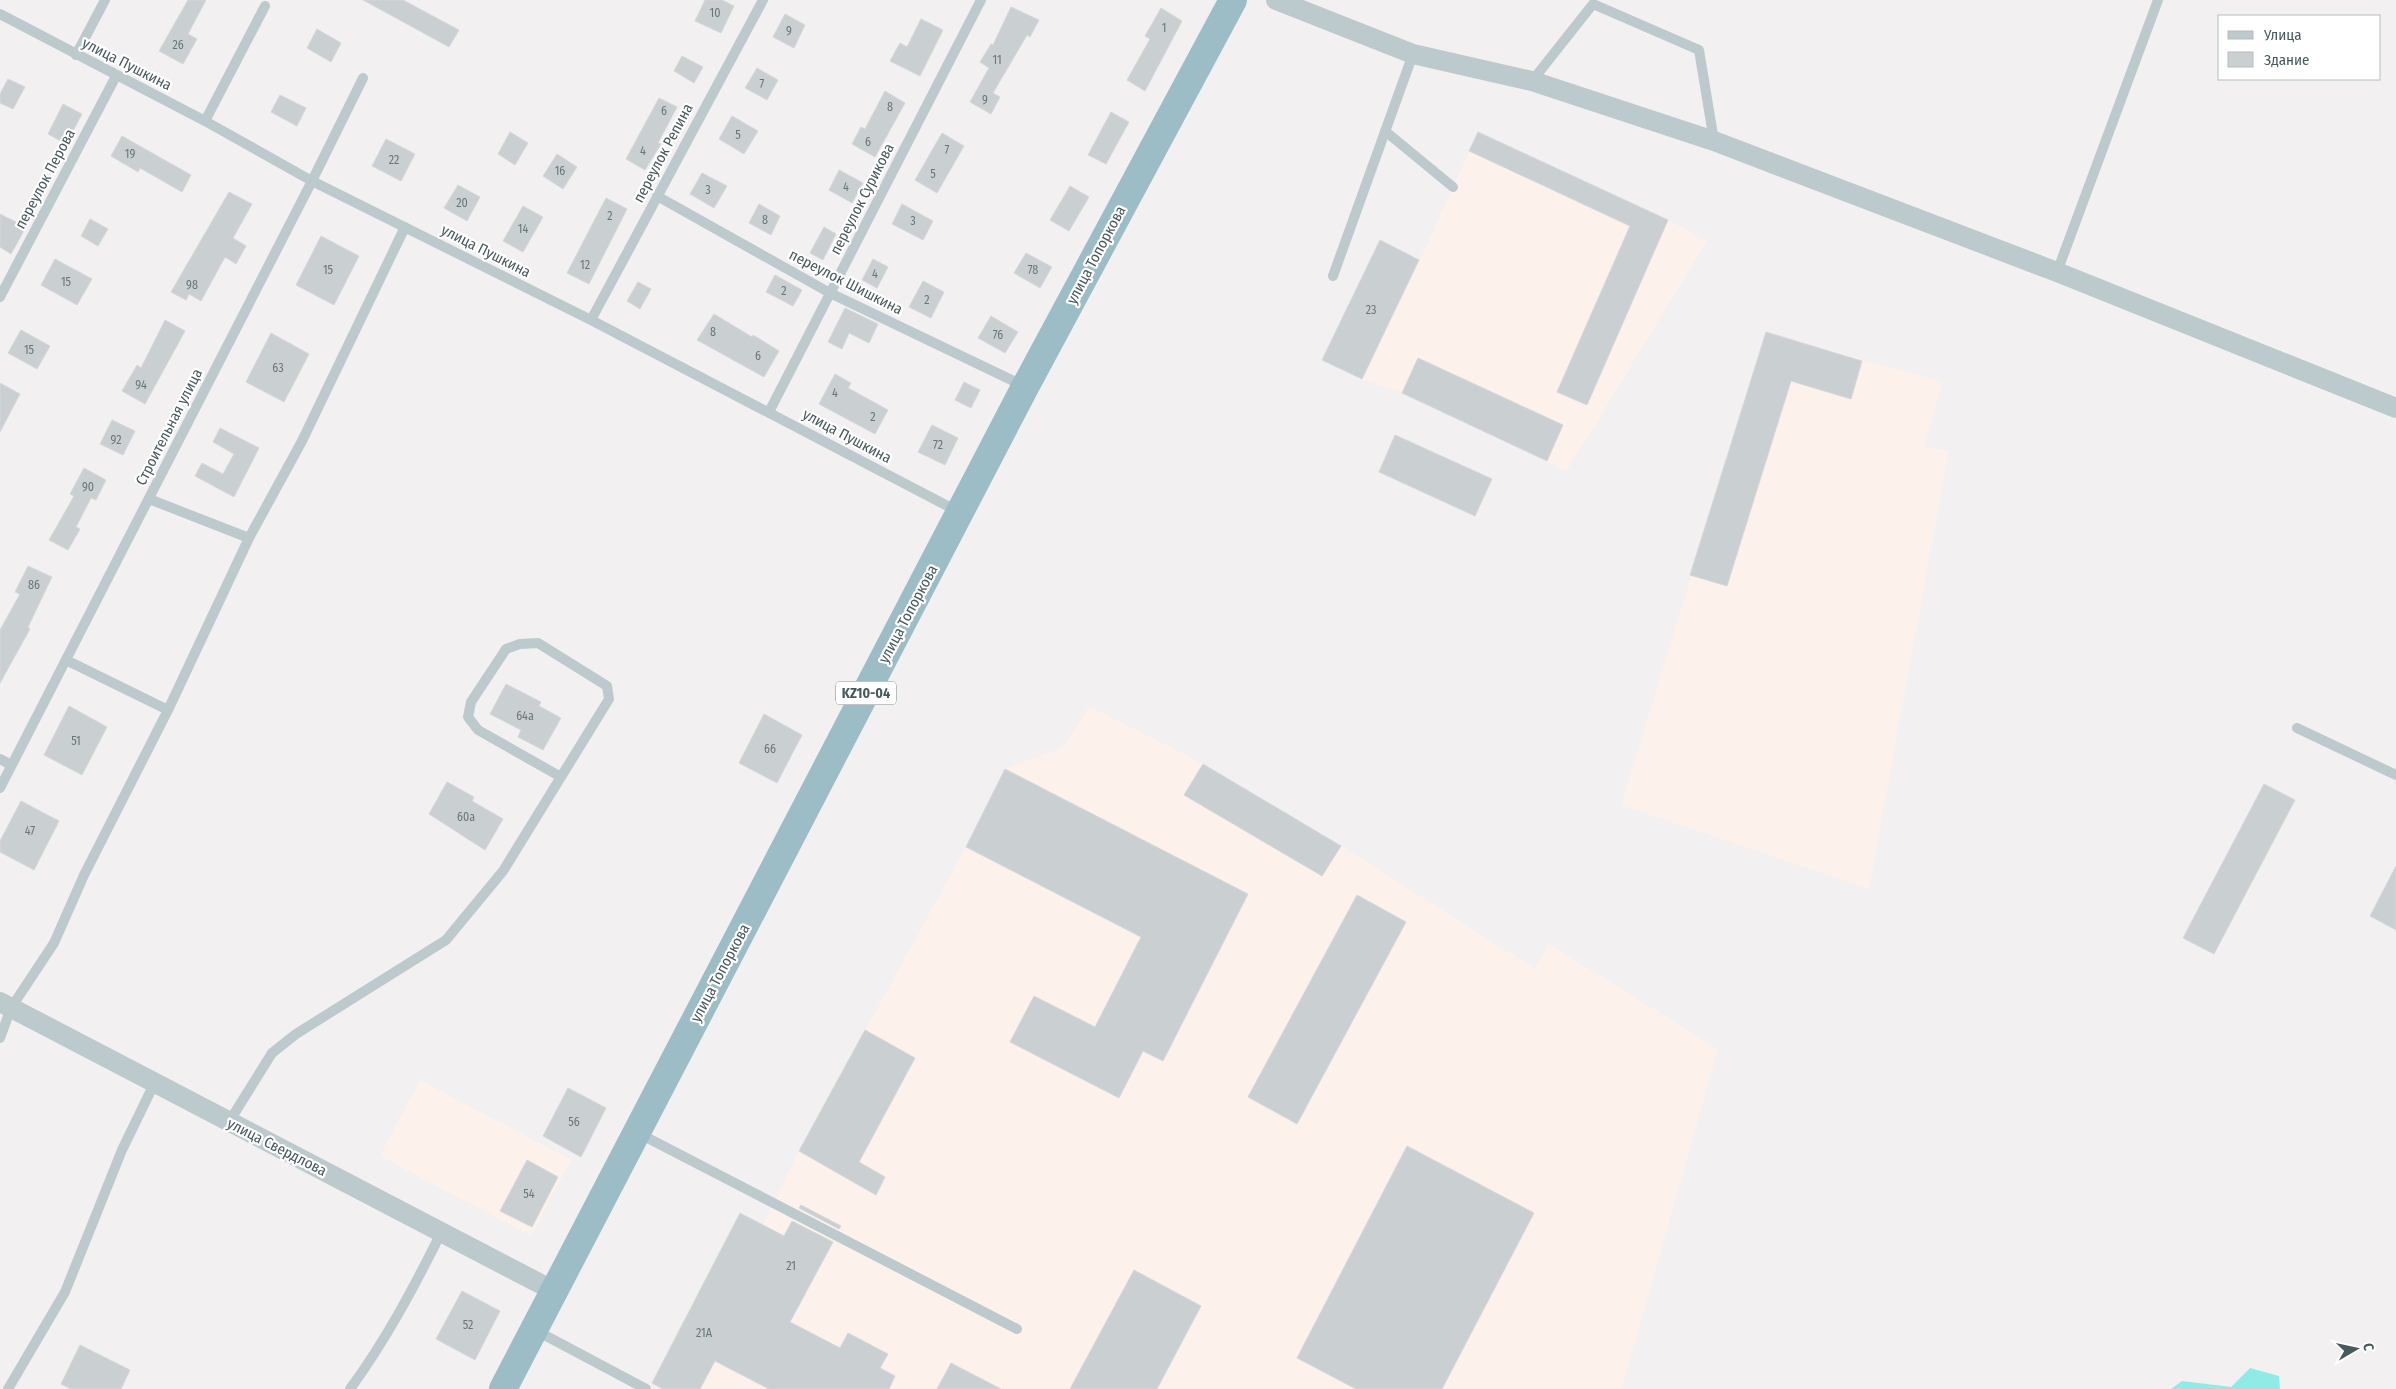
<svg xmlns="http://www.w3.org/2000/svg" width="2396" height="1389" font-family="'Fira Sans Condensed',sans-serif">
<rect width="100%" height="100%" fill="#f2f0f1"/>
<path fill="#fcf2eb" d="M 1478,132 L 1668,220 L 1707,241 L 1566,472 L 1547,461 L 1402,393 L 1361,379 L 1322,360 L 1380,240 L 1420,260 Z
M 1766,332 L 1943,382 L 1924,446 L 1949,451 L 1869,889 L 1621,805 Z
M 1089,706 L 1203,764 L 1341,846 L 1535,969 L 1549,944 L 1718,1049 L 1622,1389 L 700,1389 L 715,1261 L 740,1213 L 763,1225 L 799,1151 L 966,847 L 1005,769 L 1064,747 Z
M 420,1080 L 571,1160 L 531,1236 L 380,1156 Z"/>
<path fill="#8eebe6" d="M 2250,1368 L 2279,1376 L 2280,1389 L 2171,1389 L 2182,1381 L 2231,1387 Z"/>
<path fill="#cacfd2" stroke="#d4d8db" d="M 188,0 L 206,0 L 188,34 L 197,39 L 183,64 L 159,51 Z
M 363,0 L 403,0 L 459,30 L 449,47 Z
M 705,0 L 722,0 L 734,6 L 721,33 L 695,21 Z
M 1011,7 L 1039,20 L 1030,37 L 1027,35 L 993,93 L 1000,97 L 991,114 L 970,102 L 989,68 L 980,62 L 991,44 L 993,45 Z
M 1161,8 L 1182,21 L 1145,91 L 1127,80 L 1150,39 L 1145,36 Z
M 785,14 L 805,25 L 794,48 L 773,37 Z
M 921,19 L 943,30 L 920,76 L 890,61 L 900,43 L 907,47 Z
M 317,29 L 341,43 L 331,62 L 307,48 Z
M 682,56 L 703,67 L 694,83 L 674,71 Z
M 757,68 L 778,80 L 767,100 L 745,88 Z
M 8,79 L 25,87 L 13,109 L 0,103 L 0,94 Z
M 885,91 L 905,103 L 875,157 L 852,144 L 861,127 L 865,129 Z
M 280,95 L 306,108 L 297,126 L 271,112 Z
M 659,98 L 677,107 L 658,143 L 661,144 L 645,170 L 626,159 Z
M 63,104 L 82,114 L 66,144 L 48,134 Z
M 1111,112 L 1129,122 L 1106,164 L 1088,155 Z
M 732,116 L 758,131 L 744,154 L 719,139 Z
M 510,132 L 528,143 L 515,165 L 498,154 Z
M 1478,132 L 1668,220 L 1587,405 L 1557,392 L 1630,226 L 1469,151 Z
M 942,133 L 964,146 L 937,193 L 915,180 Z
M 122,136 L 191,175 L 182,192 L 140,168 L 138,172 L 111,156 Z
M 386,139 L 415,154 L 401,181 L 372,166 Z
M 557,154 L 577,167 L 563,189 L 543,176 Z
M 839,170 L 863,183 L 852,203 L 829,190 Z
M 702,173 L 727,186 L 714,208 L 690,194 Z
M 458,185 L 480,197 L 467,221 L 444,208 Z
M 1070,186 L 1089,197 L 1069,231 L 1050,220 Z
M 229,192 L 252,204 L 233,238 L 246,246 L 236,264 L 225,257 L 201,301 L 189,294 L 186,300 L 171,292 Z
M 606,198 L 627,209 L 589,284 L 567,273 Z
M 759,204 L 780,216 L 771,235 L 749,223 Z
M 902,204 L 933,221 L 923,240 L 892,224 Z
M 523,206 L 543,217 L 523,252 L 503,241 Z
M 0,214 L 26,227 L 11,254 L 0,247 Z
M 90,219 L 108,229 L 98,246 L 81,236 Z
M 824,227 L 836,234 L 823,260 L 810,253 Z
M 321,236 L 359,256 L 334,305 L 296,285 Z
M 1380,240 L 1419,260 L 1362,379 L 1322,360 Z
M 1026,253 L 1052,267 L 1040,288 L 1014,273 Z
M 55,259 L 92,279 L 77,305 L 41,285 Z
M 873,259 L 888,267 L 877,288 L 862,280 Z
M 775,275 L 802,290 L 793,306 L 766,292 Z
M 923,281 L 944,292 L 931,318 L 909,307 Z
M 638,282 L 651,289 L 640,309 L 627,301 Z
M 845,308 L 878,324 L 869,343 L 849,333 L 842,349 L 828,342 Z
M 714,314 L 752,337 L 753,335 L 779,351 L 764,377 L 697,340 Z
M 991,316 L 1018,332 L 1005,353 L 978,338 Z
M 165,320 L 185,331 L 145,404 L 122,391 L 137,365 L 141,368 Z
M 21,330 L 50,346 L 37,369 L 8,353 Z
M 1766,332 L 1862,361 L 1851,399 L 1791,381 L 1727,586 L 1690,575 Z
M 271,333 L 309,354 L 284,402 L 246,382 Z
M 1418,358 L 1563,425 L 1547,461 L 1402,393 Z
M 835,374 L 851,383 L 848,388 L 888,410 L 875,434 L 819,404 Z
M 964,382 L 980,390 L 971,408 L 955,400 Z
M 0,383 L 20,394 L 0,432 Z
M 112,420 L 135,431 L 123,455 L 100,444 Z
M 932,425 L 958,438 L 945,465 L 918,452 Z
M 220,428 L 259,448 L 234,497 L 195,476 L 202,463 L 223,474 L 234,454 L 213,442 Z
M 1395,435 L 1492,479 L 1475,516 L 1379,472 Z
M 84,468 L 106,480 L 96,500 L 91,498 L 76,527 L 80,529 L 68,550 L 49,540 L 74,496 L 70,494 Z
M 28,566 L 52,577 L 28,627 L 30,629 L 0,683 L 0,630 L 20,594 L 15,592 Z
M 506,684 L 541,702 L 539,706 L 561,718 L 543,750 L 518,737 L 521,730 L 490,714 Z
M 69,706 L 107,727 L 82,775 L 44,755 Z
M 764,714 L 802,735 L 777,783 L 739,763 Z
M 1203,764 L 1341,846 L 1322,876 L 1184,795 Z
M 1005,769 L 1248,894 L 1163,1061 L 1143,1051 L 1119,1098 L 1010,1042 L 1034,996 L 1095,1027 L 1141,937 L 966,847 Z
M 447,782 L 474,797 L 472,801 L 503,819 L 485,850 L 429,814 Z
M 2264,784 L 2295,800 L 2214,954 L 2183,938 Z
M 21,801 L 59,821 L 34,870 L 0,852 L 0,841 Z
M 2396,866 L 2396,930 L 2370,916 Z
M 1357,895 L 1406,922 L 1297,1124 L 1248,1097 Z
M 865,1030 L 915,1058 L 859,1162 L 885,1177 L 876,1195 L 799,1151 Z
M 568,1088 L 606,1108 L 581,1157 L 543,1136 Z
M 1407,1146 L 1534,1213 L 1442,1389 L 1356,1389 L 1297,1358 Z
M 527,1160 L 558,1177 L 532,1227 L 500,1211 Z
M 801,1205 L 841,1226 L 839,1229 L 799,1208 Z
M 740,1213 L 784,1236 L 792,1221 L 833,1242 L 790,1322 L 840,1348 L 848,1333 L 888,1354 L 880,1368 L 895,1376 L 889,1389 L 769,1389 L 715,1361 L 700,1389 L 663,1389 L 652,1383 Z
M 1134,1270 L 1201,1306 L 1157,1389 L 1070,1389 Z
M 462,1291 L 500,1311 L 475,1360 L 436,1339 Z
M 80,1345 L 130,1370 L 121,1389 L 71,1389 L 61,1384 Z
M 951,1363 L 1001,1389 L 937,1389 Z"/>
<g fill="none" stroke-linecap="round" stroke-linejoin="round">
<path stroke="#bcc9cd" stroke-width="10" d="M 0,14 L 205,121 L 312,181 L 591,320 L 959,512
M 76,55 L 105,0
M 1532,81 L 1593,4 L 1699,50 L 1714,141
M 205,121 L 265,6
M 1385,131 L 1453,187
M 657,196 L 830,293 L 1024,386
M 2057,272 L 2158,0
M 1333,276 L 1413,54
M 0,297 L 116,76
M 591,320 L 763,0
M 769,412 L 981,0
M 149,499 L 249,538
M 66,660 L 168,710
M 2297,728 L 2396,775
M 0,759 L 11,765
M 0,788 L 312,181 L 363,78
M 0,1038 L 11,1008 L 54,943 L 84,875 L 168,710 L 249,538 L 302,441 L 405,227
M 229,1122 L 272,1053 L 296,1034 L 446,940 L 503,871 L 609,699 L 607,686 L 538,643 L 520,644 L 506,649 L 471,702 L 468,717 L 478,730 L 561,777
M 638,1133 L 1017,1329
M 535,1330 L 646,1389
M 8,1389 L 65,1292 L 122,1150 L 154,1084
M 350,1389 C 386,1340 414,1287 441,1233"/>
<path stroke="#bcc9cd" stroke-width="20" d="M 1276,0 L 1413,54 L 1532,81 L 1714,141 L 2057,272 L 2396,408
M 0,1002 L 554,1291"/>
<path stroke="#9cbcc6" stroke-width="28" d="M 503,1389 L 1025,387 L 1233,0"/>
</g>
<g text-anchor="middle" dominant-baseline="central" stroke-width="4.5" stroke-linejoin="round" paint-order="stroke">
<g font-size="12" fill="#68767a">
<text x="715" y="13">10</text>
<text x="1164" y="28">1</text>
<text x="789" y="31">9</text>
<text x="178" y="45">26</text>
<text x="997" y="60">11</text>
<text x="762" y="84">7</text>
<text x="985" y="100">9</text>
<text x="890" y="107">8</text>
<text x="664" y="111">6</text>
<text x="738" y="135">5</text>
<text x="868" y="142">6</text>
<text x="947" y="150">7</text>
<text x="643" y="151">4</text>
<text x="130" y="154">19</text>
<text x="394" y="160">22</text>
<text x="560" y="171">16</text>
<text x="933" y="174">5</text>
<text x="846" y="187">4</text>
<text x="708" y="190">3</text>
<text x="462" y="203">20</text>
<text x="610" y="216">2</text>
<text x="765" y="220">8</text>
<text x="913" y="221">3</text>
<text x="523" y="229">14</text>
<text x="585" y="265">12</text>
<text x="328" y="270">15</text>
<text x="1033" y="270">78</text>
<text x="875" y="274">4</text>
<text x="66" y="282">15</text>
<text x="192" y="285">98</text>
<text x="784" y="291">2</text>
<text x="927" y="300">2</text>
<text x="1371" y="310">23</text>
<text x="713" y="332">8</text>
<text x="998" y="335">76</text>
<text x="29" y="350">15</text>
<text x="758" y="356">6</text>
<text x="278" y="368">63</text>
<text x="141" y="385">94</text>
<text x="835" y="393">4</text>
<text x="873" y="417">2</text>
<text x="116" y="440">92</text>
<text x="938" y="445">72</text>
<text x="88" y="487">90</text>
<text x="34" y="585">86</text>
<text x="525" y="716">64а</text>
<text x="76" y="741">51</text>
<text x="770" y="749">66</text>
<text x="466" y="817">60а</text>
<text x="30" y="831">47</text>
<text x="574" y="1122">56</text>
<text x="529" y="1194">54</text>
<text x="791" y="1266">21</text>
<text x="468" y="1325">52</text>
<text x="704" y="1333">21А</text>
</g>
<rect fill="#fff" stroke="#7f8b8e" stroke-width="1" x="836" y="681.5" width="60" height="23" rx="4"/>
<g font-size="14" font-weight="bold" fill="#48595d">
<text x="866" y="693">KZ10-04</text>
</g>
<g font-size="15" fill="#48595d" stroke="#fff">
<text transform="translate(127 64) rotate(27)">улица Пушкина</text>
<text transform="translate(663 153) rotate(-62)">переулок Репина</text>
<text transform="translate(45 179) rotate(-62)">переулок Перова</text>
<text transform="translate(862 199) rotate(-63)">переулок Сурикова</text>
<text transform="translate(486 251) rotate(27)">улица Пушкина</text>
<text transform="translate(1096 255) rotate(-62)">улица Топоркова</text>
<text transform="translate(846 282) rotate(27)">переулок Шишкина</text>
<text transform="translate(169 427) rotate(-63)">Строительная улица</text>
<text transform="translate(847 436) rotate(28)">улица Пушкина</text>
<text transform="translate(908 614) rotate(-62)">улица Топоркова</text>
<text transform="translate(720 973) rotate(-62)">улица Топоркова</text>
<text transform="translate(277 1147) rotate(27)">улица Свердлова</text>
</g>
</g>
<rect x="2218" y="15" width="162" height="65" fill="#ffffff" stroke="#b6bdbe"/>
<rect x="2228" y="31" width="25" height="8" fill="#bcc9cd" stroke="#b6bdbe"/>
<text x="2264" y="40" font-size="15" fill="#48595d">Улица</text>
<rect x="2228" y="52" width="25" height="15" fill="#cacfd2" stroke="#b6bdbe"/>
<text x="2264" y="65" font-size="15" fill="#48595d">Здание</text>
<g transform="translate(2356 1349) rotate(81)" stroke="#ffffff" stroke-width="4" paint-order="stroke">
<path d="M0-4L9 19L0 12L-9 19Z" fill="#48595d"/>
<text y="-8" font-size="14" font-weight="bold" text-anchor="middle" fill="#48595d">С</text>
</g>
</svg>
